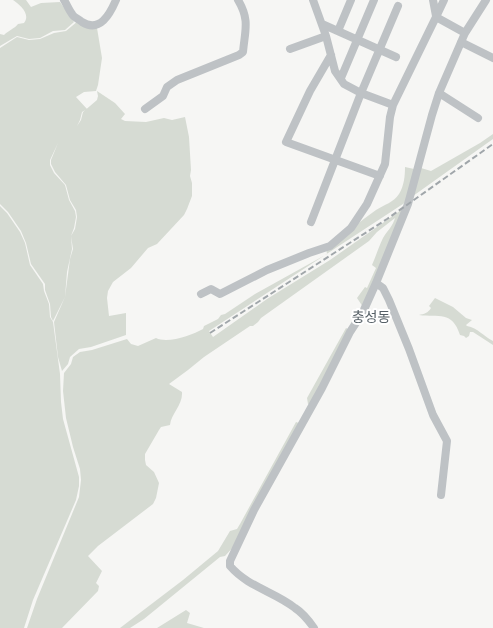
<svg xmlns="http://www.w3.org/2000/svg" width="493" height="628" font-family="Quicksand,'Noto Sans KR',sans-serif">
<rect width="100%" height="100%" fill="#f6f6f4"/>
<path fill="#d6dbd3" d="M 13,0 L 26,0 L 31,7 L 41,3 L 60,2 L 74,22 L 65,30 L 53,31 L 40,38 L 29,39 L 17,36 L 0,46 L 0,34 L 4,35 C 9,30 14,29 18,24 L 24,23 C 31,14 20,5 13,0 Z
M 78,21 L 97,28 L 102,58 L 98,85 L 96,91 L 84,92 L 76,97 L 87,109 L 82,112 L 80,120 L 77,126 L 58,143 L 50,160 L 50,165 L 54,173 L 65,185 L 69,200 L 75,211 L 76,217 L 74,228 L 71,236 L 72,249 L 67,272 L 65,297 L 53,321 L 51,317 L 50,304 L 45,290 L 45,284 L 31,264 L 26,243 L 21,231 L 8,212 L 0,204 L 0,48 L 17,37 L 29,40 L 40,39 L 54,33 L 66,31 Z
M 97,91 L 115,103 L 125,114 L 121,119 L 125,121 L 146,122 L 164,118 L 172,120 L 185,117 L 189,137 L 191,170 L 190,176 L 192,183 L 192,196 L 187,209 L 184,215 L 157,244 L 148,248 L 131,268 L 113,282 L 108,291 L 107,298 L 109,316 L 126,313 L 126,335 L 91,347 L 79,349 L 70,357 L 68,364 L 62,371 L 58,357 L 54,322 L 65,297 L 70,259 L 73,249 L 71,236 L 75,229 L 77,217 L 76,210 L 70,200 L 66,185 L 55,172 L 51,164 L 51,160 L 58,143 L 77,126 L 81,120 L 83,112 L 97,100 L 98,96 Z
M 493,134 L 493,139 L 413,196 L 421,168 L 431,171 L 480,143 Z
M 405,167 L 414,169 L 406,202 L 209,331 L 213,337 L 267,299 L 330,260 L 404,208 L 363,307 L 357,298 L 365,287 L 367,288 L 376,268 L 372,265 C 376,256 379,246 383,238 C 387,231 393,226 395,218 L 377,232 L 369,241 L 261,318 L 258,322 L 253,326 L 250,326 L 204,357 L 188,370 L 169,384 L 182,392 C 183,405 171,414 170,425 L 161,427 L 159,430 L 145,454 L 145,460 L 146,465 L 154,472 L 159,483 L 156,498 L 153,504 L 98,546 L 88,556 L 102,571 L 96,583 L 99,586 L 98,591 L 62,628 L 27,628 L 37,599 L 79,497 L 81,480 L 80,469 L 73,447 L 66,418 L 63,391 L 64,373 L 71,364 L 73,357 L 80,352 L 92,350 L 127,339 L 131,344 L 138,346 L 156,338 C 168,344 192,335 203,329 L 204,326 L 218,319 L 221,315 L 225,314 L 255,294 L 327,254 L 326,248 C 343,236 359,222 376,210 C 384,205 394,202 399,194 C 404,186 405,176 405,167 Z
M 0,206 L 7,213 L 20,232 L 25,243 L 30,265 L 43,284 L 44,291 L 49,304 L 50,317 L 53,322 L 60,374 L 61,402 L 63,419 L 79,477 L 79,486 L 76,500 L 33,600 L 24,628 L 0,628 Z
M 435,298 L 453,307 L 466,318 L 472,320 L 466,325 L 467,326 C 478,328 483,336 493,341 L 493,345 L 473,332 L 470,332 L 469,336 L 466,338 L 464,336 L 460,335 C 452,310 439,318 419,315 C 424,314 428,313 431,308 L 429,306 Z
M 346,328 L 348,329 L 310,405 L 308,404 L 307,398 Z
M 296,422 L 299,423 L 236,544 L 225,556 L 220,557 L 144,619 L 130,628 L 120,628 L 183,580 L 218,551 L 230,531 L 237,529 L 240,524 Z
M 186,610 L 190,613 L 187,623 L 204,628 L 157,628 Z"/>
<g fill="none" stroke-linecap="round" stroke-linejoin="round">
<path stroke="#bec2c5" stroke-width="8" d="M 64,0 C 67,5 69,10 72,14 C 74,18 79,19 82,22 C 100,33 110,14 116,0
M 313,0 L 326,36 L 335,71 L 344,84 L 361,93 L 393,105
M 433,0 L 436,16
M 436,17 L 444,0
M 322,24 L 396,57
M 338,31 L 351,0
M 461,42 L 493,58
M 290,49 L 326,36
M 331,55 L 310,91 L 286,142 L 380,176
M 341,78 L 374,0
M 439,93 L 478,118
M 145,109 L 163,96 L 167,87 L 177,80 L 239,55 L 243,52 C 245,30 250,20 238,0
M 311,222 L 361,93 L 398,6
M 376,283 L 383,288 L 389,300 L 409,349 L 433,415 L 447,441 L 441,495
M 201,294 L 211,289 L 220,294 L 267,270 L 309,253 L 330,246 L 351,228 L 367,204 L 385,164 L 390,117 L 393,105 L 436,17 L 465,33
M 314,628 C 309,621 303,613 295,608 C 275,592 248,587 230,566 L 230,561 L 254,510 L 322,388 L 350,332 L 363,312 L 376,283 L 408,204 L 432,115 L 439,93 L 465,33 L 486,0"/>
<path stroke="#a0a6aa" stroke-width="2" stroke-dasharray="6 3" stroke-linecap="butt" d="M 210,333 L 387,219 L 493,144"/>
</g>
<g text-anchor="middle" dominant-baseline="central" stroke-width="4" stroke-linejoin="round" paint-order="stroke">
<g font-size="14" fill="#566067" stroke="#fff">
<text x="371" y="317">충성동</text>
</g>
</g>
</svg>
